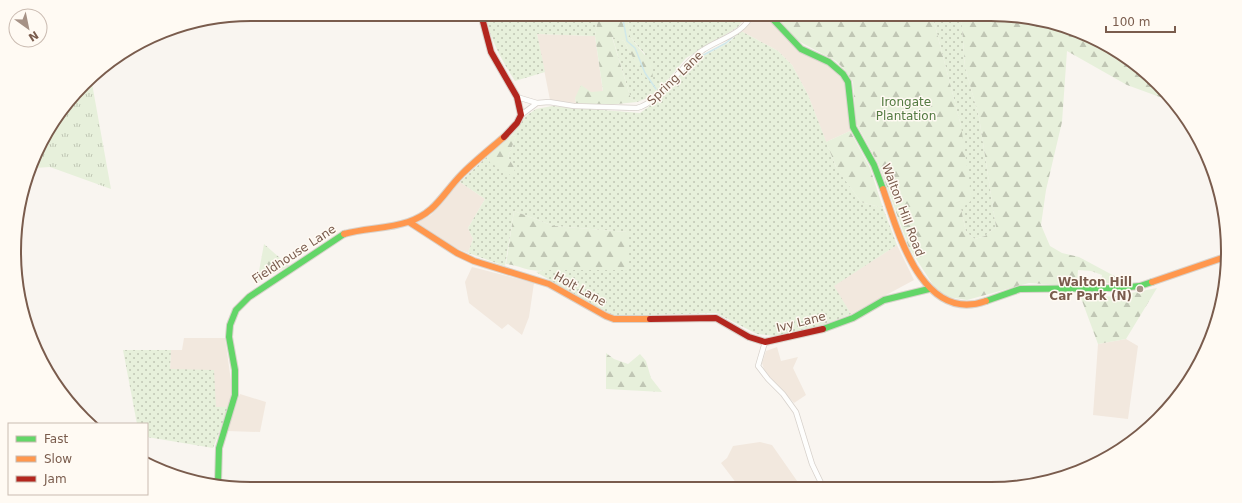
<svg xmlns="http://www.w3.org/2000/svg" width="1242" height="503" font-family="'DejaVu Sans',sans-serif">
<defs>
<pattern id="grass-dots" width="8" height="8" patternUnits="userSpaceOnUse"><rect width="8" height="8" fill="#e7f0db"/><path d="M2 2h.1M6 6h.1" fill="none" stroke="#c0c6b4" stroke-width="1.8" stroke-linecap="round"/></pattern>
<pattern id="forest-firs" width="22" height="20" patternUnits="userSpaceOnUse"><rect width="22" height="20" fill="#e7f0db"/><path d="M5 1l3.5 6h-7zM16 11l3.5 6h-7z" fill="#c0c6b4"/></pattern>
<pattern id="park-tufts" width="24" height="20" patternUnits="userSpaceOnUse"><rect width="24" height="20" fill="#e7f0db"/><path d="M3 7l-1-3M5 7V3M7 7l1-3M15 17l-1-3M17 17v-4M19 17l1-3" fill="none" stroke="#c0c6b4"/></pattern>
</defs>
<rect width="100%" height="100%" fill="#f9f5f0"/>
<path fill="#f2e8de" d="M 760,14 L 764,14 L 799,49 L 828,65 L 842,76 L 846,83 L 850,131 L 826,142 L 808,95 L 792,65 L 778,51 L 741,31 Z
M 537,34 L 595,36 L 603,92 L 591,92 L 575,98 L 576,103 L 550,100 Z
M 460,182 L 485,199 L 468,228 L 473,239 L 468,253 L 453,247 L 416,223 L 431,215 Z
M 897,245 L 914,280 L 851,314 L 833,286 Z
M 472,267 L 534,283 L 529,317 L 522,335 L 508,324 L 502,329 L 469,303 L 465,282 Z
M 184,338 L 225,338 L 232,388 L 229,407 L 216,407 L 170,369 L 171,350 L 182,350 Z
M 1126,339 L 1138,346 L 1128,419 L 1093,415 L 1098,344 Z
M 777,347 L 781,361 L 798,357 L 793,368 L 806,395 L 794,403 L 765,372 L 762,363 L 766,351 Z
M 240,394 L 266,402 L 260,432 L 227,431 Z
M 760,442 L 772,445 L 802,488 L 740,488 L 721,463 L 727,458 L 733,446 Z"/>
<path fill="url(#grass-dots)" d="M 485,14 L 599,14 L 595,36 L 537,34 L 545,72 L 515,81 C 501,59 490,39 485,14 Z
M 632,14 L 747,14 L 738,27 L 686,58 L 655,95 L 637,102 L 631,99 L 612,36 L 624,41 L 643,75 L 645,54 L 630,37 L 628,16 Z
M 932,14 L 961,14 L 965,67 L 979,117 L 996,227 L 985,236 L 975,239 L 966,232 L 961,209 L 961,126 Z
M 741,31 L 778,51 L 792,65 L 808,95 L 836,167 L 861,202 L 883,208 L 897,245 L 834,286 L 851,314 L 815,328 L 775,336 L 757,334 L 716,313 L 612,316 L 536,272 L 545,270 L 627,232 L 554,226 L 514,211 L 505,266 L 468,253 L 473,239 L 468,228 L 485,199 L 460,182 L 487,157 L 489,162 L 515,169 L 508,157 L 516,136 L 512,135 L 526,116 L 536,109 L 552,106 L 640,113 L 661,98 L 689,64 L 728,43 Z
M 123,350 L 171,350 L 170,369 L 214,370 L 216,407 L 229,407 L 213,448 L 147,437 L 147,424 L 137,424 Z"/>
<path fill="url(#forest-firs)" d="M 599,14 L 632,14 L 628,17 L 630,37 L 652,64 L 653,81 L 643,76 L 624,41 L 612,37 L 631,99 L 637,102 L 607,105 L 576,103 L 575,98 L 581,85 L 591,92 L 603,91 L 595,36 Z
M 772,14 L 932,14 L 961,126 L 972,200 L 961,209 L 966,232 L 975,239 L 985,236 L 996,227 L 979,117 L 965,67 L 961,14 L 990,14 L 1067,27 L 1147,73 L 1168,100 L 1127,85 L 1067,51 L 1062,122 L 1046,190 L 1041,225 L 1050,246 L 1062,253 L 1079,257 L 1120,279 L 1115,284 L 1101,282 L 1102,275 L 1091,271 L 1078,270 L 1077,282 L 1059,285 L 1029,283 L 967,300 L 948,297 L 935,288 L 909,248 L 879,165 L 856,123 L 853,82 L 845,70 L 836,61 L 804,44 L 784,32 Z
M 850,131 L 870,168 L 883,208 L 861,202 L 837,169 L 826,142 Z
M 512,135 L 516,136 L 508,157 L 515,169 L 512,176 L 489,162 L 487,157 Z
M 514,211 L 554,226 L 627,232 L 627,270 L 545,270 C 532,273 520,266 506,264 Z
M 264,244 L 289,266 L 257,282 Z
M 1157,288 L 1126,339 L 1098,344 L 1081,298 L 1116,296 Z
M 606,353 L 614,359 L 628,364 L 640,354 L 646,361 L 651,378 L 662,392 L 606,389 Z"/>
<path fill="url(#park-tufts)" d="M 91,78 L 111,189 L 50,167 L 34,168 L 46,133 Z"/>
<g fill="none" stroke-linecap="round" stroke-linejoin="round">
<path stroke="#d0e8ea" stroke-width="1.5" d="M 622,14 L 627,41 L 635,48 L 645,73 L 656,89
M 685,69 L 696,59 L 726,43 L 734,36"/>
<g stroke="#d7d1cb" stroke-width="6">
<path id="street" d="M 517,97 L 537,103
M 521,115 L 537,103 L 549,102 L 574,106 L 637,108 C 661,102 680,65 703,50 C 719,39 744,34 752,14
M 765,342 L 758,366 L 768,379 L 783,394 L 796,412 L 812,464 L 823,487"/>
</g>
<g stroke="#d9d2cb" stroke-width="8">
<path id="fast" d="M 768,14 L 801,49 L 829,62 L 843,74 L 848,82 L 853,127 L 874,165 L 883,189
M 986,301 L 1020,289 L 1118,288 L 1140,286 L 1152,282
M 823,329 L 853,318 L 884,300 L 929,289
M 218,483 L 219,448 L 235,395 L 235,370 L 229,337 L 230,325 L 236,310 L 249,297 L 344,234"/>
</g>
<g stroke="#d9d2cb" stroke-width="8">
<path id="slow" d="M 883,189 C 898,232 922,324 986,301
M 409,222 L 457,253 L 474,261 L 549,284 L 606,316 L 614,319 L 650,319
M 344,234 C 365,228 387,229 408,222 C 436,213 443,193 462,174 C 475,161 490,149 504,137
M 1152,282 L 1225,257"/>
</g>
<g stroke="#d9d2cb" stroke-width="8">
<path id="jam" d="M 481,14 L 491,52 L 517,97 L 521,115 L 517,123 L 504,137
M 650,319 L 716,318 L 749,337 L 765,342 L 823,329"/>
</g>
<use href="#street" stroke="#fefefd" stroke-width="4.5"/>
<use href="#fast" stroke="#63d668" stroke-width="6"/>
<use href="#slow" stroke="#ff974d" stroke-width="6"/>
<use href="#jam" stroke="#b3261e" stroke-width="6"/>
</g>
<circle fill="#a69286" stroke="#fffaf3" stroke-width="1.5" cx="1140" cy="289" r="4"/>
<g text-anchor="middle" dominant-baseline="central" stroke-width="3" stroke-linejoin="round" paint-order="stroke">
<g font-size="12" fill="#7a5c4d" stroke="#fffaf3">
<text transform="translate(675 78) rotate(-44)">Spring Lane</text>
<text transform="translate(903 210) rotate(69)">Walton Hill Road</text>
<text transform="translate(294 254) rotate(-33)">Fieldhouse Lane</text>
<text transform="translate(580 289) rotate(29)">Holt Lane</text>
<text transform="translate(801 322) rotate(-14)">Ivy Lane</text>
</g>
<g font-size="12" fill="#537a41" stroke="#fffaf3">
<text x="906" y="102">Irongate<tspan x="906" dy="14">Plantation</tspan></text>
</g>
<g font-size="12" font-weight="bold" fill="#7a5c4d" stroke="#fffaf3" text-anchor="end">
<text x="1132" y="282">Walton Hill<tspan x="1132" dy="14">Car Park (N)</tspan></text>
</g>
</g>
<path d="M0 0H1242V503H0ZM251 21H991A230 230 0 0 1 1221 251V252A230 230 0 0 1 991 482H251A230 230 0 0 1 21 252V251A230 230 0 0 1 251 21Z" fill="#fffaf3" fill-rule="evenodd"/>
<path fill="none" stroke="#7a5c4d" stroke-width="2" d="M251 21H991A230 230 0 0 1 1221 251V252A230 230 0 0 1 991 482H251A230 230 0 0 1 21 252V251A230 230 0 0 1 251 21Z"/>
<rect x="8" y="423" width="140" height="72" fill="#fffaf3" stroke="#cabbb1"/>
<rect x="16" y="436" width="20" height="6" fill="#63d668" stroke="#cabbb1"/>
<text x="44" y="443" font-size="12" fill="#7a5c4d">Fast</text>
<rect x="16" y="456" width="20" height="6" fill="#ff974d" stroke="#cabbb1"/>
<text x="44" y="463" font-size="12" fill="#7a5c4d">Slow</text>
<rect x="16" y="476" width="20" height="6" fill="#b3261e" stroke="#cabbb1"/>
<text x="44" y="483" font-size="12" fill="#7a5c4d">Jam</text>
<g transform="translate(28 28) rotate(147)"><circle r="19" fill="#fffaf3" stroke="#cabbb1"/>
<path d="M0-3L7 15L0 10L-7 15Z" fill="#a69286"/>
<text y="-6" font-size="11" font-weight="bold" text-anchor="middle" fill="#7a5c4d">N</text>
</g>
<path d="M1106 26v6h69v-6" fill="none" stroke="#7a5c4d" stroke-width="2"/>
<text x="1112" y="26" font-size="12" fill="#7a5c4d" stroke="#fffaf3" stroke-width="3" paint-order="stroke">100 m</text>
</svg>
